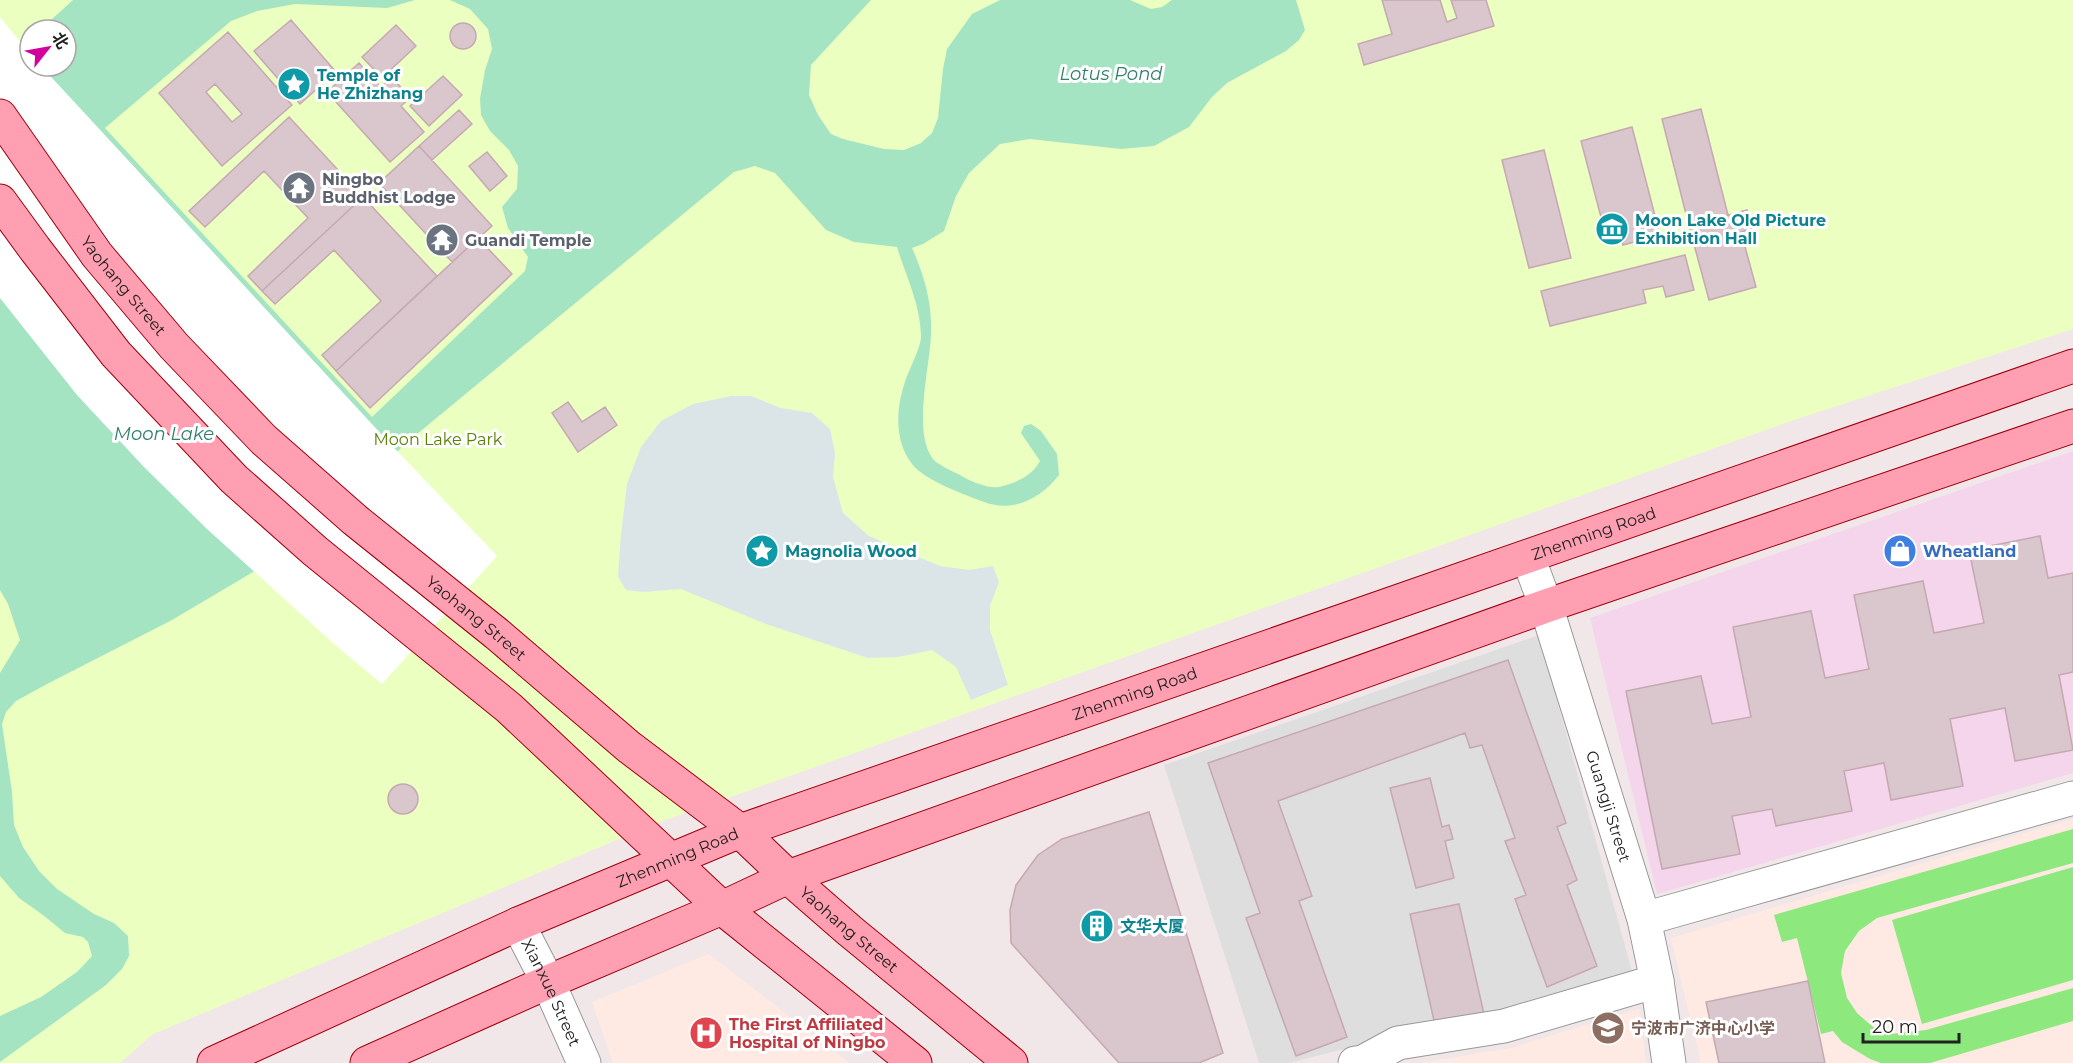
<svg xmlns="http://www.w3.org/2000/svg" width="2073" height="1063" font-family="Montserrat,'Noto Sans SC',sans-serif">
<rect width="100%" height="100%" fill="#f2e7e8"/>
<path fill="#dfdedf" d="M 1539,635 L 1633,975 L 1500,1018 L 1399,1035 L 1289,1063 L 1259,1063 L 1164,765 Z"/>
<path fill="#f4d5eb" d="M 2073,451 L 2073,773 L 1657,894 L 1590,618 Z"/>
<path fill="#ffeae3" d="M 2073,819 L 2073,1063 L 1701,1063 L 1671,938 Z
M 709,954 L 849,1063 L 613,1063 L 592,1002 Z
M 1639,1009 L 1646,1063 L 1421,1063 L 1511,1048 Z"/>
<path fill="#ebffc1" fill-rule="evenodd" d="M 0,0 L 2073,0 L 2073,329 L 1797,419 L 660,822 L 153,1034 L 120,1063 L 0,1063 ZM 30,30 L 66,30 L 66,66 L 30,66 Z"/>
<path fill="#8de87e" d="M 2073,829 L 2073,863 L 1877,918 L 1859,931 L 1845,951 L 1841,973 L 1847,998 L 1857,1013 L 1873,1027 L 1891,1034 L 1926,1030 L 2073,988 L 2073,1021 L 1930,1063 L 1881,1063 L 1870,1059 L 1842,1042 L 1833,1031 L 1821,1034 L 1797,938 L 1782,942 L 1774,915 Z
M 2073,867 L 2073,980 L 1922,1024 L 1892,920 Z"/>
<path fill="#dbe5e8" d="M 731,396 L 751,396 L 781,408 L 812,413 L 830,429 L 835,453 L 833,477 L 843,513 L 869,536 L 940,566 L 969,570 L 993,566 L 999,582 L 990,606 L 990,630 L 1008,685 L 971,700 L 956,667 L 932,650 L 898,657 L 868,658 L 766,624 L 681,589 L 643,592 L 626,590 L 618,577 L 621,534 L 627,484 L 641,447 L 661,421 L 693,404 Z"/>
<path fill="#a4e4c2" d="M 73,0 L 415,0 L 387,8 L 295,4 L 257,11 L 231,21 L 105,128 L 372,417 L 525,271 L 528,257 L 508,228 L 502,207 L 517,189 L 518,166 L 509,150 L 490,131 L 481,115 L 480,99 L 485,70 L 492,49 L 488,29 L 470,9 L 450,0 L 871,0 L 811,65 L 809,95 L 818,115 L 831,134 L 843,139 L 884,149 L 904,150 L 921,143 L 932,133 L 938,118 L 943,69 L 947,49 L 972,14 L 1000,0 L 1130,0 L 1151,9 L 1162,7 L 1172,0 L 1296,0 L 1305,30 L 1299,40 L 1286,51 L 1227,83 L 1212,97 L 1189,127 L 1154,146 L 1121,149 L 1030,139 L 1000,144 L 969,173 L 956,196 L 944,231 L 923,244 L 912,248 C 924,275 932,302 931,332 C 931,364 910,439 936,462 C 943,467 952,471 960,475 C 969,481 989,489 999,487 C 1016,483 1032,476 1040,461 L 1021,433 L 1024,426 L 1031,424 L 1041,431 L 1057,454 L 1059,475 C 1041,498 1014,513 984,502 C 965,495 924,480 912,464 C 894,441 896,408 905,382 C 909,369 922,346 921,335 C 920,304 906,276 897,247 L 854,242 L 826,230 L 775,173 L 755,166 L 734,172 L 411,439 L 340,504 L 258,569 L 172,620 L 47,684 L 16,701 L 6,712 L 2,724 L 12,792 L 14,825 L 23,847 L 39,871 L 57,889 L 94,914 L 114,923 L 128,936 L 129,956 L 122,969 L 106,985 L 0,1062 L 0,1016 L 41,997 L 77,972 L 92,956 L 88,942 L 83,937 L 65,933 L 43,915 L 19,898 L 0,876 L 0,673 L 20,640 L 8,604 L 0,590 L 0,66 L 30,39 L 30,66 L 66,66 L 66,30 L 40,30 Z"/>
<path fill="#fff" d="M 0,17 L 30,54 L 30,66 L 41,66 L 383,436 L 497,556 L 382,684 L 333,643 L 207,529 L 144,467 L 77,395 L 0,298 Z"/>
<path fill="#dac6cd" stroke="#c6a8b1" stroke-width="1.5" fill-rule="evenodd" d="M 1382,0 L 1440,0 L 1447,22 L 1457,18 L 1451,0 L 1486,0 L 1494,26 L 1364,65 L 1358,44 L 1392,34 Z
M 291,20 L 336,72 L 300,104 L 254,51 Z
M450 36a13 13 0 1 1 26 0a13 13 0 1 1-26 0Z
M 396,25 L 416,46 L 382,78 L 362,57 Z
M 228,32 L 292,105 L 222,166 L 159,93 ZM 215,84 L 242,114 L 232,122 L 206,92 Z
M 359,63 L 381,87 L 392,77 L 410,98 L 401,106 L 424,132 L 390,162 L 327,92 Z
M 443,76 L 462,95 L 429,126 L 410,106 Z
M 1701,109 L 1728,215 L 1689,226 L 1662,119 Z
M 459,110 L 472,124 L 432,160 L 419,146 Z
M 289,117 L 363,197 L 262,291 L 248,276 L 308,218 L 264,171 L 205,227 L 189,211 Z
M 1632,127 L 1660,235 L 1623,245 L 1621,236 L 1607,240 L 1581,141 Z
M 419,146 L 492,226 L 452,262 L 379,183 Z
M 1544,150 L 1571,258 L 1529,268 L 1502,160 Z
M 487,152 L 507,176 L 490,191 L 469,166 Z
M 363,197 L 437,276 L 336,371 L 322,355 L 381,301 L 334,250 L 275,304 L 262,291 Z
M 1747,210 L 1752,229 L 1741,232 L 1756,287 L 1709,300 L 1689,226 Z
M 478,238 L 512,274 L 370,408 L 336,371 Z
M 1685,255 L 1694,290 L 1666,297 L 1663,286 L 1643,290 L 1646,303 L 1550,326 L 1541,291 Z
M 568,402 L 582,422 L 605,407 L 617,425 L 578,452 L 552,413 Z
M 2040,536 L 2048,578 L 2073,573 L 2073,672 L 2059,675 L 2073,750 L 2015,761 L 2005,708 L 1950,719 L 1963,786 L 1891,800 L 1884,763 L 1844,771 L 1852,811 L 1776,826 L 1772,809 L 1732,816 L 1740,854 L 1662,869 L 1626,691 L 1701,676 L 1712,724 L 1751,717 L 1733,627 L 1811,611 L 1825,678 L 1869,669 L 1854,595 L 1923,581 L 1934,633 L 1984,623 L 1969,550 Z
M 1508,660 L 1566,823 L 1557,827 L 1577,880 L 1567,885 L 1597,966 L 1547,987 L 1515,899 L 1526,895 L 1505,841 L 1515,838 L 1482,745 L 1470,748 L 1465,733 L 1278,801 L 1312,896 L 1299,901 L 1347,1037 L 1296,1056 L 1246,918 L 1260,913 L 1208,763 Z
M 1430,778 L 1442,827 L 1449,825 L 1453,839 L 1445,841 L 1454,878 L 1416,888 L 1390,788 Z
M388 799a15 15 0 1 1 30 0a15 15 0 1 1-30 0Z
M 1149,812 L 1223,1053 L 1199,1063 L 1119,1063 L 1011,943 L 1010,910 L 1016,885 L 1038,855 L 1062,839 Z
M 1459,904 L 1484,1014 L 1435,1025 L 1410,914 Z
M 1808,981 L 1825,1063 L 1719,1063 L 1706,1002 Z"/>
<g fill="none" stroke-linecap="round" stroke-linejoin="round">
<g stroke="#989898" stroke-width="35">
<g id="minor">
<path id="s1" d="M 1528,557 L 1546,606 L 1644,919 L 1657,981 L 1669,1063"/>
<path d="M 1644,919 L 2073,798"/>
<path id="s2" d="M 518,924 L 548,982 L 584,1063"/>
<path d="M 1355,1063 L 1363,1062 L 1398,1043 L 1504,1026 L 1657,981"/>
</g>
</g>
<g stroke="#9e000e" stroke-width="35">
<g id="major">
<path id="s3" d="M 0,116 L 97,255 L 174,346 L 264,440 L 355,520 L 497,634 L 629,747 L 740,831 L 788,877 L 850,931 L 1011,1063"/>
<path d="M 0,201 L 35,249 L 116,354 L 234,479 L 315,551 L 509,708 L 722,908 L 915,1063"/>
<path id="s4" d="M 214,1063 L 518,924 L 740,831 L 2073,366"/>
<path d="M 367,1063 L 548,982 L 722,908 L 788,877 L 1546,606 L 2073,426"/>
</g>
</g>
<use href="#minor" stroke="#fff" stroke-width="33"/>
<use href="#major" stroke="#ff9fb1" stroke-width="33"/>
</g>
<defs>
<g id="sight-disc" transform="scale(1.725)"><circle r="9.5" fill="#0f9aa8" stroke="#fff"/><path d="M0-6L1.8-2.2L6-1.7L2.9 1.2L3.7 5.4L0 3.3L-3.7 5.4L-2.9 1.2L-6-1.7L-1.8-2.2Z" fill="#fff"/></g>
<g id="temple-disc" transform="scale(1.725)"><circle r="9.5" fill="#6b7280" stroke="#fff"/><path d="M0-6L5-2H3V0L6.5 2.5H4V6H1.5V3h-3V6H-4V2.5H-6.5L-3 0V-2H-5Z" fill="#fff"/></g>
<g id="museum-disc" transform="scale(1.725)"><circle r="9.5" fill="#0f9aa8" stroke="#fff"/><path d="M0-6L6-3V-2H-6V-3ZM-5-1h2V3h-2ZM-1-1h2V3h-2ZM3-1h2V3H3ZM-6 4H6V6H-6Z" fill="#fff"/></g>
<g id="shop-disc" transform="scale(1.725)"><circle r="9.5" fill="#3f7fe0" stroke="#fff"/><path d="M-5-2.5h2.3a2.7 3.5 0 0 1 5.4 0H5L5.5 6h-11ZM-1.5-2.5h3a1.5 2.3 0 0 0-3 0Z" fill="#fff"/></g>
<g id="building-disc" transform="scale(1.725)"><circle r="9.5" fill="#0f9aa8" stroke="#fff"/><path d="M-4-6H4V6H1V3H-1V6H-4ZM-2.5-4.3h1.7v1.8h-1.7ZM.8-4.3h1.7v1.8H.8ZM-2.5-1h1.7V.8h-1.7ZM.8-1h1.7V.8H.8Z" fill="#fff"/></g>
<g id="school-disc" transform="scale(1.725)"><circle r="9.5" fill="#8d6e63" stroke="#fff"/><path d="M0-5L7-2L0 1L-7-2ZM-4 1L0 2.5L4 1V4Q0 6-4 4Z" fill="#fff"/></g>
<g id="hospital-disc" transform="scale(1.725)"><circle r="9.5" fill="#e0444e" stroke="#fff"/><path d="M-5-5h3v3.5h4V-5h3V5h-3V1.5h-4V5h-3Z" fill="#fff"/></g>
</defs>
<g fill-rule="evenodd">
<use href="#sight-disc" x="294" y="84"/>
<use href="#temple-disc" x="299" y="188"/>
<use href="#museum-disc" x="1612" y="229"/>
<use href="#temple-disc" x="442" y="240"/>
<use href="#sight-disc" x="762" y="551"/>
<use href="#shop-disc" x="1900" y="551"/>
<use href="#building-disc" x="1097" y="926"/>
<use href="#school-disc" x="1608" y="1028"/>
<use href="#hospital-disc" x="706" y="1033"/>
</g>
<g text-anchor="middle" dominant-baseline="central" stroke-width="6" stroke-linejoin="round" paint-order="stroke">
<g font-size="16" font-weight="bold" fill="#0d838f" stroke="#fff" text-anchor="start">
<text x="317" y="75">Temple of<tspan x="317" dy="18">He Zhizhang</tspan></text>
<text x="1635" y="220">Moon Lake Old Picture<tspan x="1635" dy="18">Exhibition Hall</tspan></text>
<text x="785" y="551">Magnolia Wood</text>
<text x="1120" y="926">文华大厦</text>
</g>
<g font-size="16" font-weight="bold" fill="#5b616d" stroke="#fff" text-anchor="start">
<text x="322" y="179">Ningbo<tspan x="322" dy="18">Buddhist Lodge</tspan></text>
<text x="465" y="240">Guandi Temple</text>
</g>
<g font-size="16" fill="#212121" stroke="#fff">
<text stroke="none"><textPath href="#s3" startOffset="210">Yaohang Street</textPath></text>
<text stroke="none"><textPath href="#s4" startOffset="1479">Zhenming Road</textPath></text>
<text stroke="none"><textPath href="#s3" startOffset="696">Yaohang Street</textPath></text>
<text stroke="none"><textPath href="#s4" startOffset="993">Zhenming Road</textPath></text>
<text stroke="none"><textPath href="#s1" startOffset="262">Guangji Street</textPath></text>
<text stroke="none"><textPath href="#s4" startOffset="507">Zhenming Road</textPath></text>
<text stroke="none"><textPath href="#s3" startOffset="1182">Yaohang Street</textPath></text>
<text stroke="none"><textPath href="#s2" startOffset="76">Xianxue Street</textPath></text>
</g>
<g font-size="16" fill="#588203" stroke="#fff">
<text x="438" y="439">Moon Lake Park</text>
</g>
<g font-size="16" font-weight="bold" fill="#366cbe" stroke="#fff" text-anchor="start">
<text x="1923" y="551">Wheatland</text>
</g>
<g font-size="16" font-weight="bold" fill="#be3a42" stroke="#fff" text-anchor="start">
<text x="729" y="1024">The First Affiliated<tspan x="729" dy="18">Hospital of Ningbo</tspan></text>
</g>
<g font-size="16" font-weight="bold" fill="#785e54" stroke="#fff" text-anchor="start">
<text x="1631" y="1028">宁波市广济中心小学</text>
</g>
<g font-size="18" font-style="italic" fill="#31806c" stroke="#fff">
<text x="1111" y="74">Lotus Pond</text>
<text x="164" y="434">Moon Lake</text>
</g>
</g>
<g transform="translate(48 48) rotate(59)"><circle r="28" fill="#ffffff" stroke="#a6a6a6" stroke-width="1.5"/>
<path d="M0-4.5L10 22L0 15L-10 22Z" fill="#d2009f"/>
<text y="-9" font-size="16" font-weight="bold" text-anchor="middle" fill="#212121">北</text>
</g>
<path d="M1863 1033v9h96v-9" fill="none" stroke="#212121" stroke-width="3"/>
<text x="1872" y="1033" font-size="18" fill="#212121" stroke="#ffffff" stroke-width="4.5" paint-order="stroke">20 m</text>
</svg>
